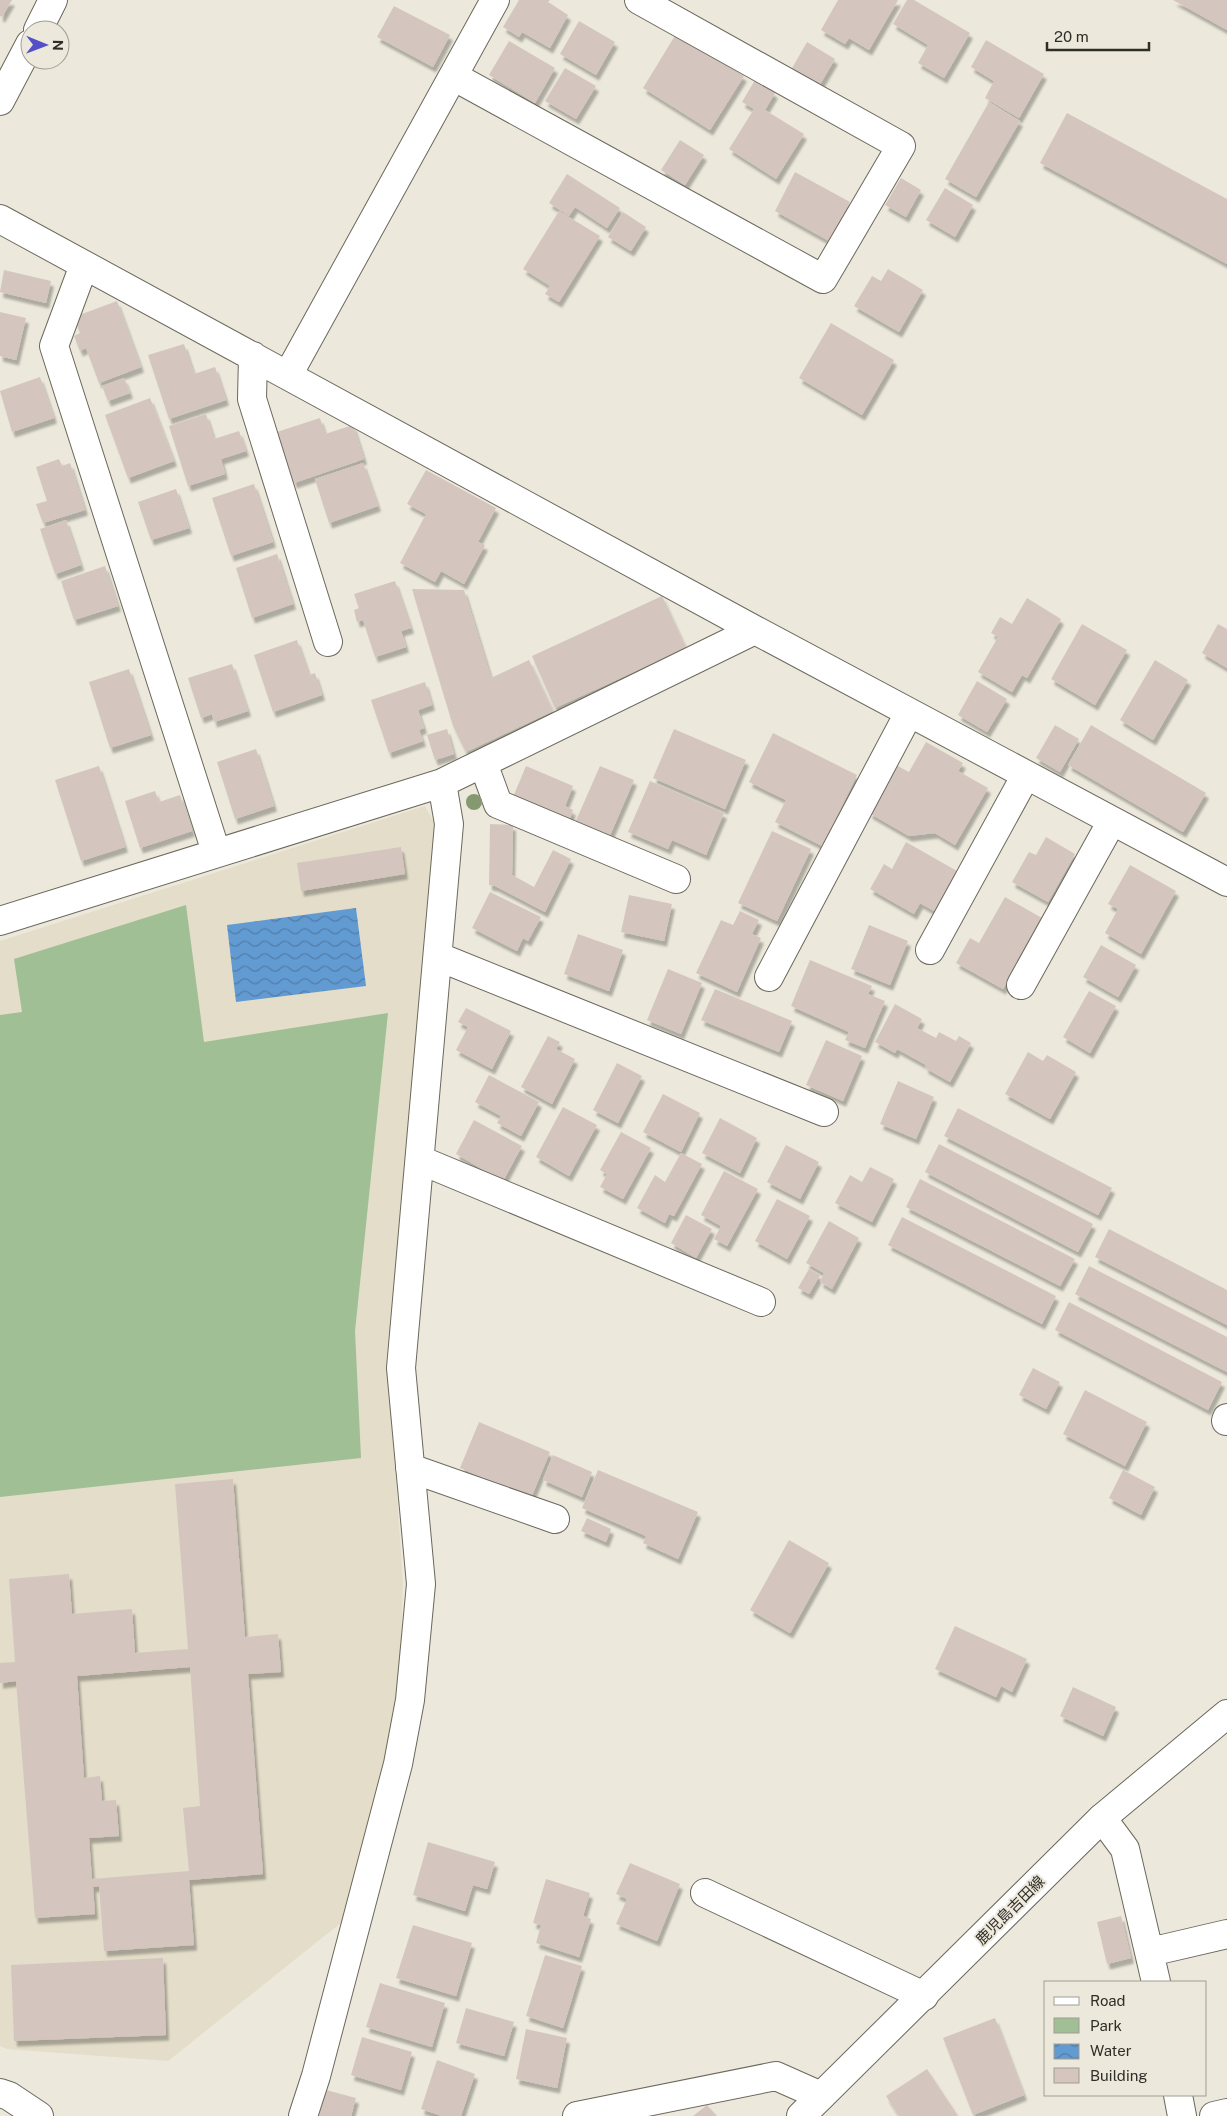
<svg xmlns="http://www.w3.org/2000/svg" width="1227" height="2116" font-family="'Public Sans','Noto Sans JP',sans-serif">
<defs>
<pattern id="water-waves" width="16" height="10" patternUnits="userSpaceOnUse" patternTransform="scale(1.25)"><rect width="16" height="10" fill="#629ad2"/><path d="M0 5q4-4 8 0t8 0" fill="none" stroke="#517eaa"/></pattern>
<filter id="shadow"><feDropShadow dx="3" dy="5.5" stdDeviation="1" flood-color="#0004"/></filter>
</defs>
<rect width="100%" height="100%" fill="#ece8db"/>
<path fill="#e3ddc9" d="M 425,806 L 437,828 L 388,1364 L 403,1583 L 399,1689 L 383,1780 L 347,1918 L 168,2061 L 7,2049 L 0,2046 L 0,941 Z"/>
<path fill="#a1bf94" d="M 186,905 L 204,1042 L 388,1013 L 355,1331 L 361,1458 L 0,1497 L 0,1015 L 22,1012 L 14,959 Z"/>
<path fill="url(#water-waves)" d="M 356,908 L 366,986 L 236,1002 L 227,925 Z"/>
<path fill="#d4c6bf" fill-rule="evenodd" filter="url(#shadow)" d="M 0,0 L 12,0 L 2,17 L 0,16 Z
M 519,0 L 550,0 L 548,2 L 568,15 L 550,48 L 522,32 L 519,37 L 503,27 Z
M 838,0 L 898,0 L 869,50 L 849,38 L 845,44 L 821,30 Z
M 907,0 L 914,0 L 970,33 L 944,78 L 918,63 L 928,45 L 893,24 Z
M 1173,0 L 1227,0 L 1227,30 Z
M 394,6 L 450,35 L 433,67 L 377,37 Z
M 579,21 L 615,42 L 596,75 L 560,54 Z
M 676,34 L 744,76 L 710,130 L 643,88 Z
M 986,40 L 1044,74 L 1019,118 L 985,98 L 994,81 L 971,67 Z
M 509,41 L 555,68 L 535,103 L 489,75 Z
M 807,42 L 835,59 L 819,86 L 791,70 Z
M 565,68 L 596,86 L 576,119 L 545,101 Z
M 755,80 L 775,93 L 765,110 L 804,134 L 776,179 L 729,149 L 754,109 L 742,102 Z
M 989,102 L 1020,121 L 976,197 L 945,179 Z
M 1067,113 L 1227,199 L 1227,264 L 1040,163 Z
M 680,140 L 704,155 L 685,185 L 661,170 Z
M 795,172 L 850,202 L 829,241 L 775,211 Z
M 567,174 L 620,208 L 607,228 L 575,207 L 569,216 L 549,203 Z
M 901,178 L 921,190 L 906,217 L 885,205 Z
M 945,188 L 973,205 L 955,237 L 926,220 Z
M 559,211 L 600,236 L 559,302 L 545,294 L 550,286 L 523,269 Z
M 623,212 L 646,227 L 631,251 L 608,237 Z
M 888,269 L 923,290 L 899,332 L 854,306 L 872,276 L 881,281 Z
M 4,270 L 51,281 L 46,303 L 0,292 Z
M 117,301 L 141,367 L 99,383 L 86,348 L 80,351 L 74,336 L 80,333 L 74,317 Z
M 0,312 L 26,318 L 16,360 L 0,356 Z
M 831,323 L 894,360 L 862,415 L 799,378 Z
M 184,344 L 194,374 L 215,367 L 226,400 L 169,419 L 148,355 Z
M 40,377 L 54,418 L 12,432 L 0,391 Z
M 124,378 L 130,393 L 108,401 L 102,386 Z
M 150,398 L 174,461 L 128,478 L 105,415 Z
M 206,414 L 214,439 L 239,431 L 246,451 L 221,459 L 225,474 L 188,486 L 169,426 Z
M 320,418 L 325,434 L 353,425 L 364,459 L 294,483 L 277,432 Z
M 59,459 L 62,466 L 70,463 L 85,510 L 43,523 L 36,504 L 47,501 L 36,467 Z
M 363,463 L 378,506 L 329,523 L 315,479 Z
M 426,470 L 496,508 L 478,542 L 485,545 L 464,584 L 441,571 L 435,582 L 400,563 L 426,514 L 407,504 Z
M 254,484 L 273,542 L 231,556 L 212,498 Z
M 176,489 L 189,528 L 151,540 L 138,502 Z
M 66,520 L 81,565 L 55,574 L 40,529 Z
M 277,554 L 293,604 L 252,618 L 236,568 Z
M 105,566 L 118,606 L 74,620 L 61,581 Z
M 395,581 L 411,628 L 401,631 L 406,647 L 375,657 L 363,620 L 357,622 L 354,610 L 359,608 L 354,594 Z
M 412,589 L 464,590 L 491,678 L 529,660 L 553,711 L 466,752 L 453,726 Z
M 662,596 L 686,648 L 555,708 L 532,656 Z
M 1027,598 L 1061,619 L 1027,678 L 1022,675 L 1012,692 L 978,672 L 998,637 L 991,633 L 1000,617 L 1012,624 Z
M 1082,624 L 1127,650 L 1095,705 L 1051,679 Z
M 1218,624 L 1227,629 L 1227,668 L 1202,653 Z
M 297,640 L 309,675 L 315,673 L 322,695 L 273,712 L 254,655 Z
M 1155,660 L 1188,680 L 1153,740 L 1120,720 Z
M 232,664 L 248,711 L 214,722 L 212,714 L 201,718 L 188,678 Z
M 129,669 L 151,735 L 110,748 L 89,682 Z
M 977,681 L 1007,699 L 987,732 L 958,715 Z
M 425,682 L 432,705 L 418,710 L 424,728 L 419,730 L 423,741 L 389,753 L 371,700 Z
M 1055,725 L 1079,739 L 1060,772 L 1036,758 Z
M 1091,725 L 1206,793 L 1183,832 L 1068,765 Z
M 447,729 L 454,754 L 435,760 L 427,735 Z
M 674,729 L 746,760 L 725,809 L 653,778 Z
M 773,733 L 857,775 L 822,846 L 775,822 L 786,800 L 749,782 Z
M 926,742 L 963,763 L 958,771 L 988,788 L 955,845 L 935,833 L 909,836 L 869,813 L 896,765 L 909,772 Z
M 256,749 L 274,806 L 235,819 L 217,762 Z
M 99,766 L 125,847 L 81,861 L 55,780 Z
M 526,766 L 573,786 L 565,806 L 573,810 L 569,821 L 513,797 Z
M 600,766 L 634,780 L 608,840 L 574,825 Z
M 650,781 L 724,813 L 706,855 L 672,840 L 668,849 L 628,832 Z
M 155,791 L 159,802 L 180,795 L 192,831 L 140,848 L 125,801 Z
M 490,824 L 513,825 L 512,875 L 534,887 L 553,850 L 571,859 L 545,912 L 495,886 L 489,885 Z
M 772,831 L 811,849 L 777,921 L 738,903 Z
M 1046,837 L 1075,854 L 1048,902 L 1012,882 L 1029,852 L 1036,855 Z
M 906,842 L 957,871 L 934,911 L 920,903 L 914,914 L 870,889 L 884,864 L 892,869 Z
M 401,847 L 405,874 L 301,891 L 297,863 Z
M 1130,865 L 1176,891 L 1141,954 L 1105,933 L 1118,909 L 1108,904 Z
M 490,892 L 541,917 L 528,941 L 523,938 L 517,951 L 472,928 Z
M 629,895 L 672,904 L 664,941 L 621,932 Z
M 1005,897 L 1042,918 L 1003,989 L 956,963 L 970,938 L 979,943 Z
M 740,911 L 759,920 L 752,934 L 761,938 L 737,992 L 696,973 L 721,920 L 733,925 Z
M 869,925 L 908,941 L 890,985 L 851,969 Z
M 578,934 L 623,950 L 609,991 L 564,974 Z
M 1101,945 L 1136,965 L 1118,997 L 1083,977 Z
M 810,960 L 872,986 L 868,994 L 885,1001 L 865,1048 L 845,1040 L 849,1032 L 791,1006 Z
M 668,969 L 702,983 L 681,1034 L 647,1020 Z
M 715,989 L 792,1021 L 779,1052 L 701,1020 Z
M 1089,991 L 1116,1006 L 1090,1053 L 1063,1037 Z
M 895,1004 L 922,1019 L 917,1028 L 936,1038 L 939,1032 L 956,1041 L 959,1036 L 971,1043 L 950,1082 L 925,1068 L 926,1065 L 897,1049 L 895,1053 L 875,1042 Z
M 466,1008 L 511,1031 L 492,1069 L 456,1050 L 468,1027 L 458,1022 Z
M 548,1036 L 560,1042 L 556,1049 L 575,1059 L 552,1104 L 521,1087 Z
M 826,1040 L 862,1056 L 843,1101 L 806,1085 Z
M 1028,1052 L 1043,1061 L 1047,1055 L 1076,1072 L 1050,1119 L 1005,1094 Z
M 617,1063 L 642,1076 L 618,1123 L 593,1110 Z
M 489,1075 L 539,1102 L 521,1136 L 497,1123 L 501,1116 L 475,1102 Z
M 898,1081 L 934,1097 L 916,1139 L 880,1124 Z
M 663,1094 L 700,1113 L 681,1152 L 643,1132 Z
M 563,1107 L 597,1125 L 569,1176 L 536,1157 Z
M 958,1108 L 1112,1188 L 1098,1215 L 944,1136 Z
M 720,1118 L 757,1138 L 740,1173 L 702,1153 Z
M 474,1120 L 522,1146 L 503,1181 L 456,1154 Z
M 621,1132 L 651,1148 L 623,1199 L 600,1187 L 607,1174 L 600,1170 Z
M 939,1144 L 1093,1224 L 1078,1252 L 925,1172 Z
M 786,1145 L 819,1162 L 800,1199 L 767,1182 Z
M 681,1153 L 702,1164 L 674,1216 L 669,1214 L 665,1223 L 637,1208 L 655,1175 L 665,1182 Z
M 870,1167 L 894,1179 L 872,1222 L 835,1203 L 850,1175 L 862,1182 Z
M 724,1171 L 758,1189 L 727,1246 L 714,1239 L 721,1226 L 701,1215 Z
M 920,1179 L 1075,1259 L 1060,1286 L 906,1207 Z
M 777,1199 L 810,1216 L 787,1259 L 755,1241 Z
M 686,1215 L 712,1229 L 696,1258 L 671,1243 Z
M 902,1217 L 1056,1296 L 1042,1324 L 888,1245 Z
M 829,1221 L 859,1238 L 832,1289 L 820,1282 L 824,1273 L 806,1263 Z
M 1109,1229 L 1227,1290 L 1227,1325 L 1095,1257 Z
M 1089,1266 L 1227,1337 L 1227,1372 L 1075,1294 Z
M 809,1269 L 820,1275 L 809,1294 L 798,1288 Z
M 1069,1302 L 1222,1382 L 1208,1410 L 1055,1330 Z
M 1033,1368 L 1060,1382 L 1046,1409 L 1019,1395 Z
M 1085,1390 L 1147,1422 L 1125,1466 L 1063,1434 Z
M 479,1422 L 550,1452 L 531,1498 L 460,1468 Z
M 553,1455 L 592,1472 L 582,1497 L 543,1480 Z
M 598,1470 L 698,1512 L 678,1559 L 643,1543 L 646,1536 L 582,1508 Z
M 1123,1470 L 1155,1487 L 1141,1515 L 1109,1498 Z
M 233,1479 L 245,1637 L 278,1634 L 281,1672 L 248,1674 L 263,1874 L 189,1880 L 194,1945 L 104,1951 L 99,1886 L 93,1887 L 95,1914 L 35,1918 L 16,1681 L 0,1683 L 0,1663 L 15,1662 L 9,1579 L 69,1574 L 72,1614 L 132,1609 L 135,1653 L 188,1649 L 175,1484 ZM 190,1667 L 200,1806 L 183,1808 L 189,1871 L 92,1879 L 89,1838 L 119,1836 L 116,1800 L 102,1801 L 100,1776 L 84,1778 L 77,1676 Z
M 587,1518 L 611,1529 L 606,1542 L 581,1531 Z
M 789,1540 L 829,1563 L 790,1633 L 750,1610 Z
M 955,1626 L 1027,1659 L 1012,1692 L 1001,1686 L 996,1697 L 935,1669 Z
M 1073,1687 L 1116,1707 L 1103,1736 L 1060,1716 Z
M 428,1842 L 495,1862 L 487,1889 L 473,1885 L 465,1911 L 413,1895 Z
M 630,1863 L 680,1884 L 657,1941 L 616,1924 L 627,1899 L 616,1894 Z
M 546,1879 L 590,1893 L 583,1916 L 591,1919 L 579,1957 L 536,1943 L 541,1925 L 533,1923 Z
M 1121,1916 L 1131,1958 L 1107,1964 L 1097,1922 Z
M 413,1925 L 472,1943 L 456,1996 L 396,1978 Z
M 545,1955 L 582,1966 L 563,2028 L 526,2016 Z
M 163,1958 L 166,2035 L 14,2041 L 11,1965 Z
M 380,1983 L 445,2003 L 432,2047 L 366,2027 Z
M 466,2008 L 514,2022 L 504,2056 L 456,2043 Z
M 995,2018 L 1024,2095 L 973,2115 L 943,2038 Z
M 526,2029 L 567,2038 L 557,2088 L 516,2079 Z
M 362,2037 L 412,2052 L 401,2090 L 351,2075 Z
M 437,2060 L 475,2074 L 461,2116 L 442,2116 L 421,2109 Z
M 927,2069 L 958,2116 L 899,2116 L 886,2096 Z
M 326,2090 L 356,2098 L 351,2116 L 318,2116 Z
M 707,2105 L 717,2116 L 693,2116 Z"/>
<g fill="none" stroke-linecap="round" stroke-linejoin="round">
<g stroke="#6b685c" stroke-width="30">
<path id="minor" d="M 38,30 L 53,0
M 453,76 L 823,279 L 901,146 L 639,0
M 0,101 L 30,44
M 0,219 L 755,630 L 1227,882
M 84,265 L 54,346 L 216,852
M 253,356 L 252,399 L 328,642
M 288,375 L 495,0
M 483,763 L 498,804 L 676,879
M 0,921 L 442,783 L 755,630
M 930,950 L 1026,775
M 439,957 L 824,1112
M 769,977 L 909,713
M 1021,985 L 1112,821
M 420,1160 L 761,1302
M 1226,1421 L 1227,1418
M 410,1468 L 555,1519
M 1102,1818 L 1125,1849 L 1156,1982
M 705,1893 L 924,1996
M 1150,1952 L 1227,1934
M 0,2093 L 9,2096 L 39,2116
M 1178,2095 L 1182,2116
M 303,2116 L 316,2076 L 398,1764 L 410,1700 L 421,1584 L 401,1368 L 449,824 L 442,783
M 577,2116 L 776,2076 L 821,2096
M 1214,2116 L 1227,2113"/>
</g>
<g stroke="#6b685c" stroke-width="30">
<path id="major" d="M 801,2116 L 1102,1818 L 1227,1714"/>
</g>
<use href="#minor" stroke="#fff" stroke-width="28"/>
<use href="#major" stroke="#fff" stroke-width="28"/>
</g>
<circle fill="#84996f" cx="474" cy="802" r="8"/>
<g text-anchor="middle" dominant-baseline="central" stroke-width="4" stroke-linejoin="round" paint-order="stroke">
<g font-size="15" fill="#2f2d28" stroke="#ece8db">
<text transform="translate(1010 1910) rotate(-45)">鹿児島吉田線</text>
</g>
</g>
<rect x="1044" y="1981" width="162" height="115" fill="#ece8db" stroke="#a09d93"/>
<rect x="1054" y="1997" width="25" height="8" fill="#ffffff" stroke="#a09d93"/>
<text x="1090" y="2006" font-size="15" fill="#2f2d28">Road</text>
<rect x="1054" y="2018" width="25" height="15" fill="#a1bf94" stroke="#a09d93"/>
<text x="1090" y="2031" font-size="15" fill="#2f2d28">Park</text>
<rect x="1054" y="2044" width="25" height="15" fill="url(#water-waves)" stroke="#a09d93"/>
<text x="1090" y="2056" font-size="15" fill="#2f2d28">Water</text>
<rect x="1054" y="2068" width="25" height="15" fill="#d4c6bf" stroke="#a09d93"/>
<text x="1090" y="2081" font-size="15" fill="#2f2d28">Building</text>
<g transform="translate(45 45) rotate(91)"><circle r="24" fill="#ece8db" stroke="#a09d93"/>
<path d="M0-4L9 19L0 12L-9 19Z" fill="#534fc7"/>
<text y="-8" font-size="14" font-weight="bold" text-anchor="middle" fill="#2f2d28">N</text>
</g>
<path d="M1047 42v8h102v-8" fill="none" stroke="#2f2d28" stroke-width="2.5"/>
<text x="1054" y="42" font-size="15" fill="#2f2d28" stroke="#ece8db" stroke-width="4" paint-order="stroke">20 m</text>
</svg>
